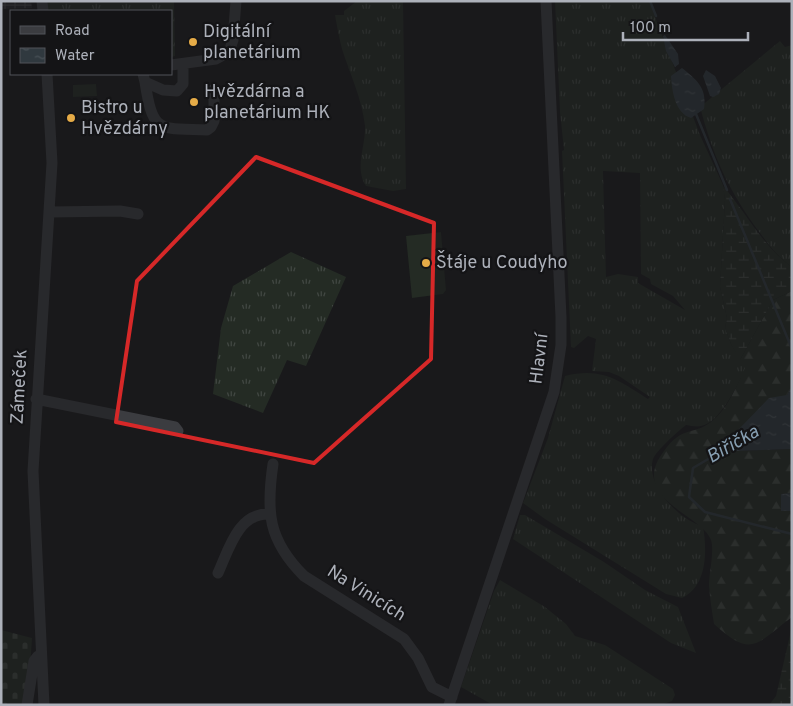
<svg xmlns="http://www.w3.org/2000/svg" width="793" height="706" font-family="Overpass,sans-serif">
<defs>
<pattern id="industrial-grid" width="8" height="8" patternUnits="userSpaceOnUse" patternTransform="scale(1.25)"><rect width="8" height="8" fill="#252528"/><path d="M0 4h8M4 0v8" fill="none" stroke="#424245"/></pattern>
<pattern id="grass-tufts" width="24" height="20" patternUnits="userSpaceOnUse" patternTransform="scale(1.25)"><rect width="24" height="20" fill="#242b24"/><path d="M3 7l-1-3M5 7V3M7 7l1-3M15 17l-1-3M17 17v-4M19 17l1-3" fill="none" stroke="#414742"/></pattern>
<pattern id="forest-firs" width="22" height="20" patternUnits="userSpaceOnUse" patternTransform="scale(1.25)"><rect width="22" height="20" fill="#242b24"/><path d="M5 1l3.5 6h-7zM16 11l3.5 6h-7z" fill="#414742"/></pattern>
<pattern id="wetland-marsh" width="20" height="14" patternUnits="userSpaceOnUse" patternTransform="scale(1.25)"><rect width="20" height="14" fill="#242b24"/><path d="M1 5h8M5 5V1M11 12h8M15 12V8" fill="none" stroke="#414742"/></pattern>
<pattern id="cemetery-stones" width="16" height="16" patternUnits="userSpaceOnUse" patternTransform="scale(1.25)"><rect width="16" height="16" fill="#242b24"/><path d="M2 7V4a2 2 0 0 1 4 0v3zM10 15v-3a2 2 0 0 1 4 0v3z" fill="#414742"/></pattern>
<pattern id="water-ripples" width="26" height="14" patternUnits="userSpaceOnUse" patternTransform="scale(1.25)"><rect width="26" height="14" fill="#30393f"/><path d="M2 4q2-2 4 0t4 0M15 11q2-2 4 0t4 0" fill="none" stroke="#4b5359"/></pattern>
</defs>
<rect width="100%" height="100%" fill="#19191b"/>
<path fill="url(#industrial-grid)" d="M 1,1 L 31,1 L 32,8 L 1,9 Z"/>
<path fill="url(#grass-tufts)" fill-rule="evenodd" d="M 48,1 L 174,1 L 175,56 L 171,57 L 171,11 L 48,11 Z
M 357,1 L 403,1 L 406,189 L 393,191 L 366,186 C 354,169 366,145 365,126 C 362,99 350,74 342,49 C 339,38 337,26 335,15 L 344,15 L 344,11 Z
M 555,1 L 649,1 L 700,135 L 723,185 L 725,200 L 720,287 L 727,318 L 725,328 L 731,344 L 746,368 C 738,384 720,423 701,426 C 697,427 691,426 686,425 C 677,432 657,450 653,459 C 645,485 680,521 703,526 C 707,549 708,586 682,598 L 666,594 L 545,519 L 523,503 L 548,438 L 565,376 C 602,367 618,380 648,399 L 650,397 L 619,376 L 609,372 L 592,371 L 596,339 L 588,336 L 574,348 L 571,347 L 562,151 L 564,150 L 560,112 ZM 603,171 L 640,173 L 641,274 L 650,279 L 651,284 L 673,296 L 685,310 L 638,283 L 638,277 L 618,274 L 606,277 Z
M 780,41 L 785,47 L 792,45 L 792,267 C 775,255 766,241 754,225 C 726,185 713,155 700,107 Z
M 291,252 L 346,277 L 306,366 L 287,360 L 263,413 L 213,394 L 221,328 L 233,286 Z
M 520,515 L 525,515 L 604,562 L 645,590 L 678,607 L 696,653 L 671,643 L 513,539 Z
M 500,580 L 545,607 L 566,624 L 575,636 L 605,645 L 673,689 L 675,695 L 672,701 L 661,705 L 493,705 L 461,687 L 494,591 Z"/>
<path fill="url(#forest-firs)" d="M 792,291 L 792,386 L 787,395 L 735,451 L 792,449 L 792,493 L 781,494 L 781,511 L 792,511 L 792,617 C 756,644 752,659 714,624 C 712,612 710,599 709,586 C 709,573 713,558 712,545 C 712,517 625,501 664,451 C 683,425 692,436 711,422 C 727,410 737,386 745,368 L 740,360 L 773,300 Z"/>
<path fill="url(#wetland-marsh)" d="M 723,186 C 746,212 763,247 792,267 L 792,291 L 773,300 L 740,360 L 731,344 L 725,328 L 727,318 L 720,287 L 725,200 Z
M 792,626 L 792,705 L 769,705 L 776,696 Z"/>
<path fill="url(#cemetery-stones)" d="M 1,630 L 32,638 L 29,683 L 24,705 L 1,705 Z"/>
<path fill="#242b24" d="M 96,84 L 97,96 L 73,97 L 73,85 Z
M 441,232 L 446,290 L 443,294 L 412,298 L 406,236 Z"/>
<path fill="url(#water-ripples)" d="M 665,35 L 678,54 L 679,64 L 675,67 L 666,51 L 663,36 Z
M 682,68 C 698,81 707,88 704,109 L 691,118 C 675,113 672,91 671,76 Z
M 706,70 L 715,76 L 721,88 L 719,94 L 713,97 L 710,96 L 703,76 Z
M 792,386 L 792,449 L 735,451 L 730,447 L 739,429 L 769,398 L 787,395 Z
M 792,493 L 792,511 L 781,511 L 781,494 Z"/>
<g fill="none" stroke-linecap="round" stroke-linejoin="round">
<path stroke="#30393f" stroke-width="2.5" d="M 650,1 L 656,16
M 696,114 L 727,190
M 730,199 L 792,349
M 732,445 L 693,468 L 689,497 L 705,512 L 792,534"/>
<path stroke="#3b3c40" stroke-width="11" d="M 42,1 L 43,11
M 171,65 L 216,59 L 229,52 L 233,40 L 236,1
M 143,74 L 145,82 L 163,90 L 177,91 L 183,84 L 183,65
M 145,82 C 153,134 158,128 207,130 L 211,127 L 214,121 L 214,89
M 50,212 L 120,211 L 138,214
M 36,399 L 175,427 L 178,431
M 273,464 C 266,512 268,540 304,576 L 404,639 L 418,658 L 432,687 L 452,697
M 218,573 C 229,549 238,513 269,514
M 27,705 L 34,661 L 38,656
M 44,705 L 33,471 L 52,163 L 47,74
M 449,705 L 554,392 L 561,345 L 561,317 L 546,1"/>
</g>
<path d="M0 0H793V706H0ZM 256,157 L 434,223 L 431,359 L 314,463 L 116,422 L 137,281 Z" fill="#19191b" fill-opacity=".55" fill-rule="evenodd"/>
<path fill="none" stroke="#d62828" stroke-width="4" stroke-linejoin="round" d="M 256,157 L 434,223 L 431,359 L 314,463 L 116,422 L 137,281 Z"/>
<g fill="#e5ab47" stroke="#141416" stroke-width="2">
<circle cx="193" cy="42" r="5"/>
<circle cx="194" cy="102" r="5"/>
<circle cx="71" cy="118" r="5"/>
<circle cx="426" cy="263" r="5"/>
</g>
<g text-anchor="middle" dominant-baseline="central" stroke-width="4.5" stroke-linejoin="round" paint-order="stroke">
<g font-size="18" fill="#adb1ba" stroke="#141416" text-anchor="start">
<text x="203" y="32">Digitální<tspan x="203" dy="21">planetárium</tspan></text>
<text x="204" y="92">Hvězdárna a<tspan x="204" dy="21">planetárium HK</tspan></text>
<text x="81" y="108">Bistro u<tspan x="81" dy="21">Hvězdárny</tspan></text>
<text x="436" y="263">Štáje u Coudyho</text>
</g>
<g font-size="18" fill="#adb1ba" stroke="#141416">
<text transform="translate(540 359) rotate(-83)">Hlavní</text>
<text transform="translate(20 387) rotate(-87)">Zámeček</text>
<text transform="translate(366 594) rotate(32)">Na Vinicích</text>
</g>
<g font-size="19" font-style="italic" fill="#879fb2" stroke="#141416">
<text transform="translate(733 445) rotate(-30)">Biřička</text>
</g>
</g>
<rect width="793" height="706" fill="none" stroke="#adb1ba" stroke-width="5"/>
<rect x="10" y="10" width="162" height="65" fill="#141416" stroke="#515358"/>
<rect x="20" y="26" width="25" height="8" fill="#3b3c40" stroke="#515358"/>
<text x="55" y="35" font-size="15" fill="#adb1ba">Road</text>
<rect x="20" y="48" width="25" height="15" fill="url(#water-ripples)" stroke="#515358"/>
<text x="55" y="60" font-size="15" fill="#adb1ba">Water</text>
<path d="M623 32v8h125v-8" fill="none" stroke="#adb1ba" stroke-width="2.5"/>
<text x="630" y="32" font-size="15" fill="#adb1ba" stroke="#141416" stroke-width="4" paint-order="stroke">100 m</text>
</svg>
